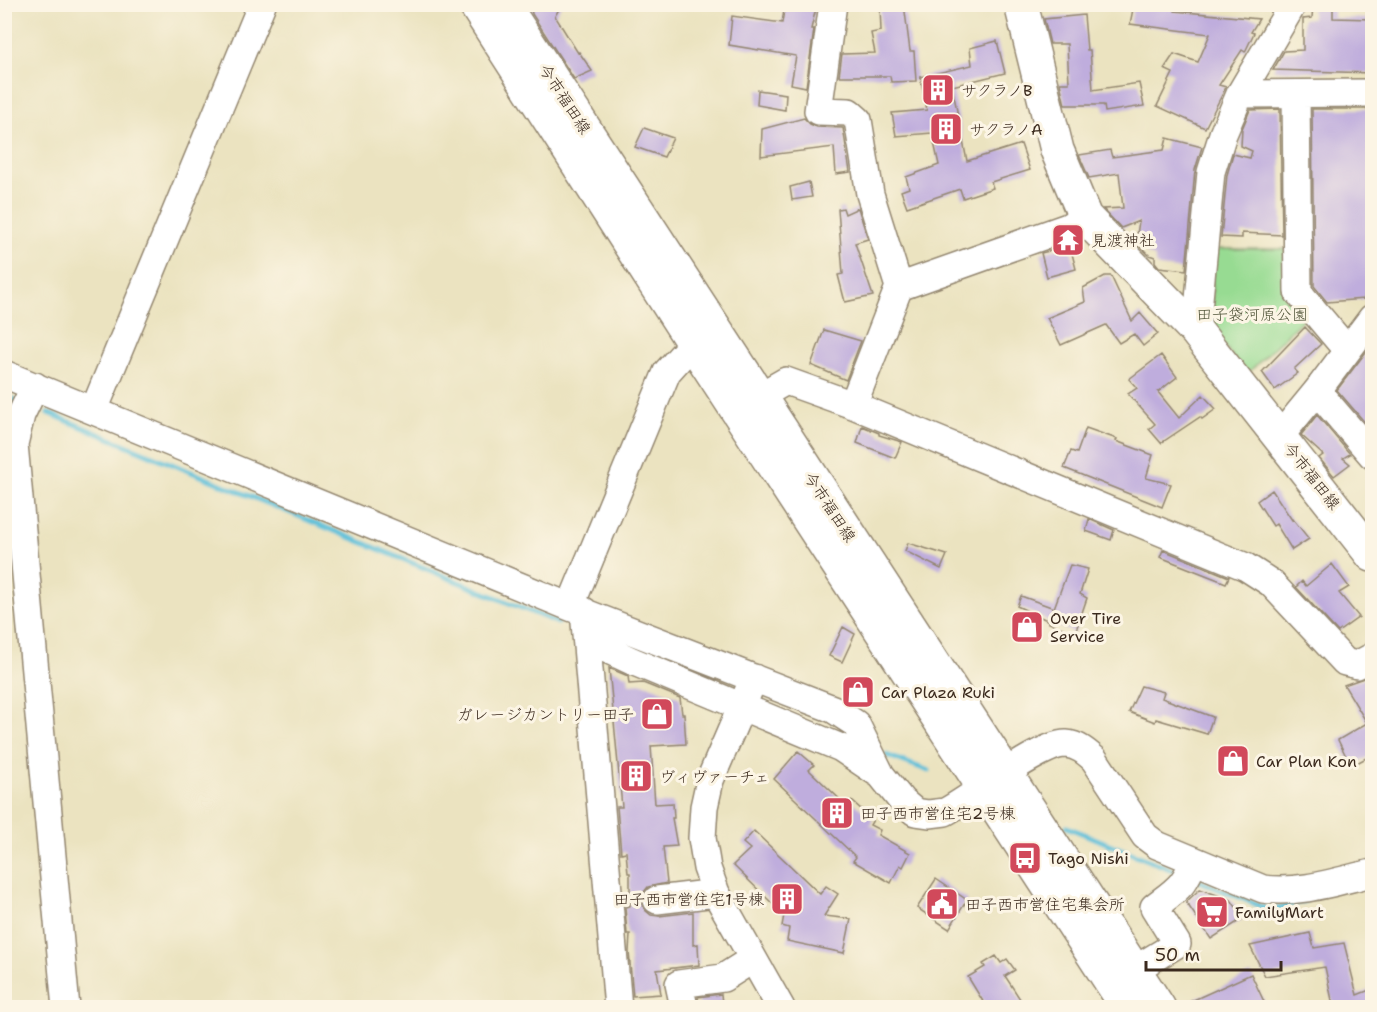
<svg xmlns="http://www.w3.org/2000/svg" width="1377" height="1012" font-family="'Shantell Sans','Klee One',sans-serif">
<rect width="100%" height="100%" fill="#fcf5e5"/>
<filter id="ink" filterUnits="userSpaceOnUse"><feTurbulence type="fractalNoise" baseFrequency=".0167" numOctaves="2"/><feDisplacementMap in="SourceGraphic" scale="12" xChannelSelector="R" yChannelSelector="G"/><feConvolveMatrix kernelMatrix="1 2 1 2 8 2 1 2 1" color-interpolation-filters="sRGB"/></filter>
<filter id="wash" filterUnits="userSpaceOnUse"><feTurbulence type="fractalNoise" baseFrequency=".008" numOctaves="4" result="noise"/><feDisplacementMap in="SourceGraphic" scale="24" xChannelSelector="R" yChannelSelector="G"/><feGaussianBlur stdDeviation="1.35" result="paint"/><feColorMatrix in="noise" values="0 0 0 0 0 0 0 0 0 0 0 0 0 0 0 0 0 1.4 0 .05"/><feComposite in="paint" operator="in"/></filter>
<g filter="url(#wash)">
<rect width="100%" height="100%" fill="#ebe3c0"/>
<path fill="#97db92" stroke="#698258" stroke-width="1.5" d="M 1213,249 L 1285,249 L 1284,289 L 1305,317 L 1246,375 L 1218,337 L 1211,312 Z"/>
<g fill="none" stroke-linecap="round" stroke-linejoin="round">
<path stroke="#5bbfd9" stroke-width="5" d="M 4,396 L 18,401
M 48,413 L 558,623
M 886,755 L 929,771
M 1067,827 L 1180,873
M 1194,879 L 1270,910 L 1304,901"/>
</g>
<g id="blocks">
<path fill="#bfaddd" d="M 530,4 L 562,4 L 555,16 L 578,53 L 579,52 L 592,71 L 574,79 L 532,14 Z
M 785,4 L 817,4 L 811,29 L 814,29 L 806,87 L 791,84 L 796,56 L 729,45 L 732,16 L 782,23 Z
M 895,4 L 904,4 L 910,51 L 914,51 L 916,81 L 891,82 L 890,76 L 839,76 L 842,54 L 875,53 L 871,33 L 881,31 L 880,7 Z
M 1134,4 L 1175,4 L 1175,11 L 1259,19 L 1251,32 L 1254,33 L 1245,52 L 1242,50 L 1219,85 L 1226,87 L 1205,128 L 1157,106 L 1173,73 L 1164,69 L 1174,54 L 1198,62 L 1210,34 L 1130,24 Z
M 1313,4 L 1333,4 L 1333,18 L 1372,19 L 1372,73 L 1273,70 L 1284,51 L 1303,50 L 1303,19 L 1312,18 Z
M 1084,15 L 1087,50 L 1090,50 L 1093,90 L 1139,83 L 1144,106 L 1105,112 L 1104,105 L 1065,105 L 1060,83 L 1069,83 L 1067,44 L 1050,44 L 1044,19 Z
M 997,41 L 1005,73 L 952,86 L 967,161 L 1021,144 L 1030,170 L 991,182 L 993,188 L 963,198 L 960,189 L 907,207 L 901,191 L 909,188 L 906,177 L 939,165 L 932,133 L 896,136 L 892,113 L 927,110 L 920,77 L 972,65 L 970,48 Z
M 758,90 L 786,94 L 785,110 L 757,105 Z
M 1280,109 L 1282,235 L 1242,233 L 1242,238 L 1221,237 L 1227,175 L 1233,154 L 1250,158 L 1252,151 L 1241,146 L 1242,129 L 1250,110 Z
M 1312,109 L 1370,109 L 1372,293 L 1365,293 L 1364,299 L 1327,302 L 1314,286 Z
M 804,118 L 810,124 L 817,127 L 843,128 L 850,172 L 836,174 L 834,147 L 761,156 L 762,129 Z
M 644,128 L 673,138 L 664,157 L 635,147 Z
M 1167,138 L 1202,147 L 1195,170 L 1186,270 L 1159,267 L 1155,262 L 1155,257 L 1149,255 L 1136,242 L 1139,221 L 1121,228 L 1103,209 L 1123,208 L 1119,173 L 1089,178 L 1079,155 L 1110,150 L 1112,157 L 1164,150 Z
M 809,182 L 812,197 L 792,200 L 790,187 Z
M 843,208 L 845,214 L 858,208 L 868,239 L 855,243 L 873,296 L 845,302 L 838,275 L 843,274 L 838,209 Z
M 1070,246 L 1076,269 L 1047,277 L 1041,253 Z
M 1105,276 L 1111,276 L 1132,321 L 1140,313 L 1158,334 L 1143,346 L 1134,334 L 1119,343 L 1106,325 L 1061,345 L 1047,318 L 1085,302 L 1083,288 Z
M 1305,327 L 1321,344 L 1294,369 L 1298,373 L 1275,390 L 1262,372 Z
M 824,330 L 861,341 L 846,380 L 811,365 Z
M 1372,344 L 1372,424 L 1368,426 L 1337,390 Z
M 1161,355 L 1177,377 L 1158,392 L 1179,418 L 1203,395 L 1216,409 L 1202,419 L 1200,417 L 1161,443 L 1149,429 L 1155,424 L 1128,394 L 1137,388 L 1129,379 Z
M 1317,415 L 1350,454 L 1343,458 L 1350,464 L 1334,476 L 1319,458 L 1323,455 L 1301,435 Z
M 862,426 L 879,433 L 879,435 L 902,442 L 895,458 L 857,443 Z
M 1086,428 L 1117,439 L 1116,441 L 1153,455 L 1146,478 L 1171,484 L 1162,507 L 1064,468 L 1071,451 L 1077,453 Z
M 1272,490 L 1292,520 L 1293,519 L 1309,539 L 1292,550 L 1276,524 L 1273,526 L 1257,501 Z
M 1089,519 L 1114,530 L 1111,540 L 1086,531 Z
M 908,543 L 947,555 L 941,569 L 905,551 Z
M 1163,550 L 1229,577 L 1226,583 L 1160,557 Z
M 1332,564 L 1349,587 L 1339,593 L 1359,617 L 1338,632 L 1296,587 L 1302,581 L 1306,586 Z
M 1070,565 L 1088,569 L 1080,594 L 1087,598 L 1075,633 L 1049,623 L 1049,621 L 1017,606 L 1021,596 L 1054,608 Z
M 843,627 L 855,634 L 842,662 L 829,656 Z
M 609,668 L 628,676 L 629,684 L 643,683 L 680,698 L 682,714 L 684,714 L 686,744 L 651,746 L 655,804 L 673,803 L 674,818 L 672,818 L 677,846 L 663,847 L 667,883 L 648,887 L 643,893 L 641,901 L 645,910 L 651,915 L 659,916 L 693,912 L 693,945 L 698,944 L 699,965 L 657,970 L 661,994 L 633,996 L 629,952 L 630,934 L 627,934 L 625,907 L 630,906 L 630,873 L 628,873 L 626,852 L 621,853 L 617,807 L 622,807 Z
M 1372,675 L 1372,755 L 1351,766 L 1338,740 L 1367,723 L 1344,685 Z
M 1141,686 L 1164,692 L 1162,698 L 1213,717 L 1207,734 L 1156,719 L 1155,722 L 1129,712 Z
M 798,751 L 814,765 L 809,770 L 847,806 L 852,801 L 873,820 L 870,825 L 880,830 L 878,835 L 910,853 L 903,867 L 900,865 L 891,883 L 853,861 L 856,857 L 774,779 Z
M 754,831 L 820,894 L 826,886 L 838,894 L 824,916 L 851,919 L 844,953 L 787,941 L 789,928 L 782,926 L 784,915 L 733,865 L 750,849 L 743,843 Z
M 936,879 L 967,900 L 949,929 L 917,908 Z
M 1200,889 L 1231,900 L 1244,918 L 1211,939 L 1186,902 Z
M 1310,933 L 1314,948 L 1344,943 L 1357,995 L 1372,989 L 1372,1008 L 1328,1008 L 1333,1005 L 1325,967 L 1265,976 L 1250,946 Z
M 996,956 L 1001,963 L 1007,959 L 1015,970 L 1005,976 L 1026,1008 L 987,1008 L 968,977 L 985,967 L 983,964 Z
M 1251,974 L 1267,1008 L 1178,1008 L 1178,1007 Z
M 721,994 L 722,1004 L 699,1005 L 698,997 Z"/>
</g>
</g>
<g filter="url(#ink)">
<use href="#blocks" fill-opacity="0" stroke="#93866f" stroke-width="1.5"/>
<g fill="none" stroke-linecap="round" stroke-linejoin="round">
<g stroke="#93866f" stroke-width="30">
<path id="minor" d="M 833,4 L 818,111 L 849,112 L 858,120 L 870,194 L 899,287 L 1068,227 L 1085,217
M 1240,94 L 1372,93
M 1296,94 L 1298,292 L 1347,350
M 1196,331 L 1211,172 L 1223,134 L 1240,94 L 1293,4
M 4,374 L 570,607 L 833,709 L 856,724 L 881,775 L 902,801 L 915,812 L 929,814 L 945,812 C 972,798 1041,743 1066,744 C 1078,745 1086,752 1094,759 L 1145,836 L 1157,845 L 1263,889 C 1300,894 1337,881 1372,873
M 35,386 L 21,415 L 14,444 L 66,1008
M 1317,391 L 1372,455
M 758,397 L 786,381 L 853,405 L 1246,567 L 1271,583 L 1345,662 L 1357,665 L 1372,657
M 853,405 L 899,287
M 94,410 L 262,4
M 1280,436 L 1317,391 L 1372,318
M 570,607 L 667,372 L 693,343
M 584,611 L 618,1008
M 587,640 L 632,661 L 841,748 L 878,773
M 754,678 L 710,780 L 704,807 L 702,838 L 707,868 L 716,893 L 781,1008
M 657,900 L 716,893
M 1134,970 L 1177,944 L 1154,907 C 1173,892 1187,885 1193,860
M 684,1007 L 679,984 L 723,978 L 753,959"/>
</g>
<g stroke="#93866f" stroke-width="36">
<path id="major" d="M 475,4 L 693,343 L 1128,1008
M 503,4 L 1159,1008
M 1021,4 L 1057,150 L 1085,217 L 1196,331 L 1372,555"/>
</g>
<use href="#minor" stroke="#fff" stroke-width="27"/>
<use href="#major" stroke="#fff" stroke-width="33"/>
</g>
</g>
<defs>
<g id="building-square" transform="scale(1.725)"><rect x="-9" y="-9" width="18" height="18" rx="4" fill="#d1495b" stroke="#fcf5e5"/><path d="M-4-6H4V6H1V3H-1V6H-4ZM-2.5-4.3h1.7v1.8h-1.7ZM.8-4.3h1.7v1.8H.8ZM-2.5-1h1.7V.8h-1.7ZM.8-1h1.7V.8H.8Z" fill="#fff"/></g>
<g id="temple-square" transform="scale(1.725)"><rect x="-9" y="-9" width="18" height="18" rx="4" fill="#d1495b" stroke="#fcf5e5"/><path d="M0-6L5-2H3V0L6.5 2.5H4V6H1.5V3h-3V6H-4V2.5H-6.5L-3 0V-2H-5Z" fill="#fff"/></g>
<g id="shop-square" transform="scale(1.725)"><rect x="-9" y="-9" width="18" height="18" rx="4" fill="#d1495b" stroke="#fcf5e5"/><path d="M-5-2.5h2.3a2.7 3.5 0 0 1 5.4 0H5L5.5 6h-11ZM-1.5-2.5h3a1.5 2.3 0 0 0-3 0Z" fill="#fff"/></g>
<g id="bus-square" transform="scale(1.725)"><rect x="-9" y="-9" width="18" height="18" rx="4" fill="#d1495b" stroke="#fcf5e5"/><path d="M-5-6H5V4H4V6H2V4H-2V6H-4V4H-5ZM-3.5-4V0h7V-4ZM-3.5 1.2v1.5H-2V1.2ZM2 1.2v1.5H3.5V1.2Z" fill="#fff"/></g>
<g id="civic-square" transform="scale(1.725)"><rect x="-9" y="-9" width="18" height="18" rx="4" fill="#d1495b" stroke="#fcf5e5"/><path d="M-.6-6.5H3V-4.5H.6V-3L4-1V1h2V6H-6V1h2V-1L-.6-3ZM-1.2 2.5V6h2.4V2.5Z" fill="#fff"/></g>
<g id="supermarket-square" transform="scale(1.725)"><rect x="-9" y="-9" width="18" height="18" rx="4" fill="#d1495b" stroke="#fcf5e5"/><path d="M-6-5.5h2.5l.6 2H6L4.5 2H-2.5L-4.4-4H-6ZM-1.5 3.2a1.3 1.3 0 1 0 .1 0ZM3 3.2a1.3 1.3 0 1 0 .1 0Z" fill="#fff"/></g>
</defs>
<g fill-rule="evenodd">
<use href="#building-square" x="938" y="90"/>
<use href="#building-square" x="946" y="129"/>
<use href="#temple-square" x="1068" y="240"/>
<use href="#shop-square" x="1027" y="627"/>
<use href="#shop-square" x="858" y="692"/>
<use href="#shop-square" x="657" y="714"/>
<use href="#shop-square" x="1233" y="761"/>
<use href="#building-square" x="636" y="776"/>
<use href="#building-square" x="837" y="813"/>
<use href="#bus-square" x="1025" y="858"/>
<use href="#building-square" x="787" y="899"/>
<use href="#civic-square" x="942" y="904"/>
<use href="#supermarket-square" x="1212" y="912"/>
</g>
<g text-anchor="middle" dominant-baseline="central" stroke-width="6" stroke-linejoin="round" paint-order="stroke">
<g font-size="16" fill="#3b2a1e" stroke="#fcf5e5" text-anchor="start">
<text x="961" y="90">サクラノB</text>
<text x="969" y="129">サクラノA</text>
<text x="1091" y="240">見渡神社</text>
<text x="1050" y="618">Over Tire<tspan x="1050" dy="18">Service</tspan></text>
<text x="881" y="692">Car Plaza Ruki</text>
<text x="634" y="714" text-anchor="end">ガレージカントリー田子</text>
<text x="1256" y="761">Car Plan Kon</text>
<text x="659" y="776">ヴィヴァーチェ</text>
<text x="860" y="813">田子西市営住宅2号棟</text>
<text x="1048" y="858">Tago Nishi</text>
<text x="764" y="899" text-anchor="end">田子西市営住宅1号棟</text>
<text x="965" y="904">田子西市営住宅集会所</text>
<text x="1235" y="912">FamilyMart</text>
</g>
<g font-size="16" fill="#3b2a1e" stroke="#fcf5e5">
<text transform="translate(565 99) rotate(57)">今市福田線</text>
<text transform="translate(1312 476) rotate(52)">今市福田線</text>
<text transform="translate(830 507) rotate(57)">今市福田線</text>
</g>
<g font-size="16" fill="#52563b" stroke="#fcf5e5">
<text x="1252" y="314">田子袋河原公園</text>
</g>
</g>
<rect width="1377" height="1012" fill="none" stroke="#fcf5e5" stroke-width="24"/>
<path d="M1146 961v9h135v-9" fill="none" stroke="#3b2a1e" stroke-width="3"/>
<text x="1155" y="961" font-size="18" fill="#3b2a1e" stroke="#fcf5e5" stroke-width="4.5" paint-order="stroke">50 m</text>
</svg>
